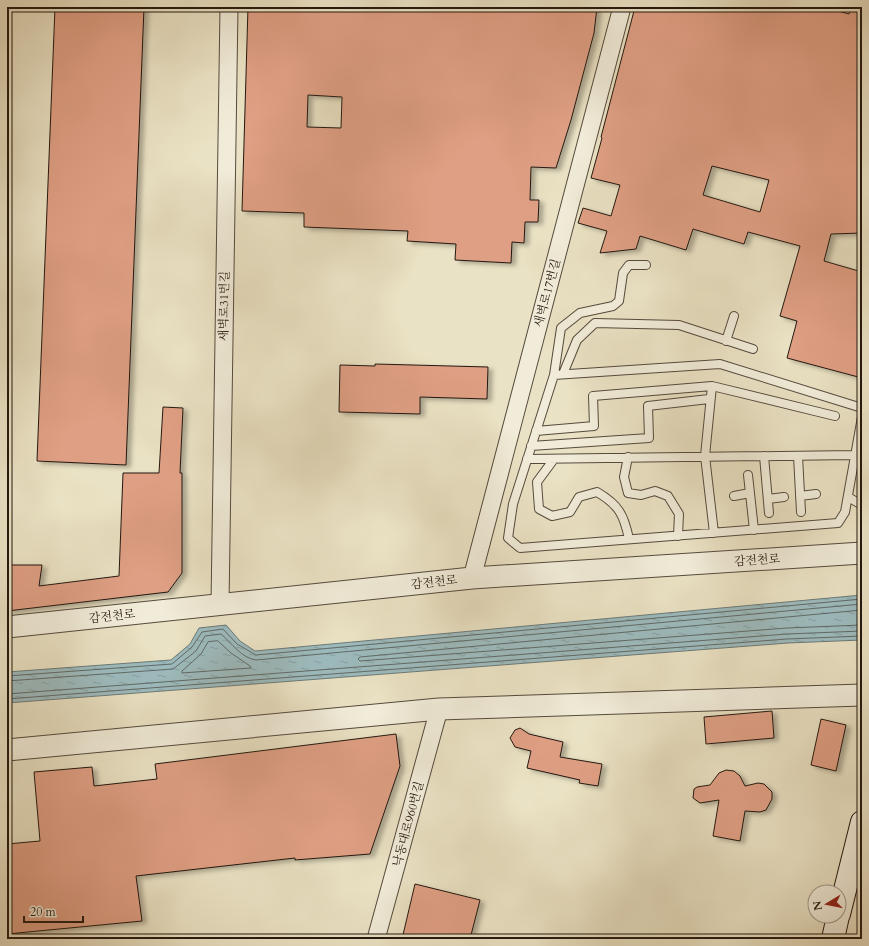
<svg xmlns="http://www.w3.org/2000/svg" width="869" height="946" font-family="Cardo,'Noto Serif KR',serif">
<defs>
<pattern id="water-ripples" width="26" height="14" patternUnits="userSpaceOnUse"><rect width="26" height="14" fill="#9dbbbe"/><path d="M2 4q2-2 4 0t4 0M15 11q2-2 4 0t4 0" fill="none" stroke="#87a0a2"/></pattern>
<filter id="shadow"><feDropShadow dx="4.5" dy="2.5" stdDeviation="2" flood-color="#0004"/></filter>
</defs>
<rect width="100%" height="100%" fill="#eae2c4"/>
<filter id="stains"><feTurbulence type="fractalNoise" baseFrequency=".005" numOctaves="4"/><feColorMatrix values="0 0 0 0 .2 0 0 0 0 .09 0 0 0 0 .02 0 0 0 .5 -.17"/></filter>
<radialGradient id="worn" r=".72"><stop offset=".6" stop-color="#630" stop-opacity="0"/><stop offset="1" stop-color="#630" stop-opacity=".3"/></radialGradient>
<path fill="url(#water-ripples)" stroke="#6c7a78" d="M 862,595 L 862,640 L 788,643 L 7,703 L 7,672 L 171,660 L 190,644 L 199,628 L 226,625 L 240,641 L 255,651 Z"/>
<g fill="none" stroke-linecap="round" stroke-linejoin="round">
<path stroke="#606a67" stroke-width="1" d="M 862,610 L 360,657 L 358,659 L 360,661 L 787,628 L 862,625
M 218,641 L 231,653 L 250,666 L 251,668 L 182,673 L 182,671 L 201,654 L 208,642 Z
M 7,676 L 172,664 L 192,647 L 202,632 L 223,629 L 237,644 L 256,655 L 862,599
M 7,681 L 173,669 L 196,651 L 205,636 L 221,634 C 232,643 241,658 256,660 L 862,604
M 7,694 L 787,634 L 862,631
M 7,699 L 787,639 L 862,636"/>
</g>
<path fill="#df9f84" stroke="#231810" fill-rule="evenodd" filter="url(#shadow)" d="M 55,7 L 144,7 L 126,465 L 37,461 Z
M 248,7 L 597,7 L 594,33 L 571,120 L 556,168 L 531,167 L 530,200 L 539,200 L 538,222 L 525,222 L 524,243 L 512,242 L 511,263 L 455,260 L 456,244 L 407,241 L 408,231 L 304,227 L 304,213 L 242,211 ZM 308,95 L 342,97 L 341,128 L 307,127 Z
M 635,7 L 824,7 L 849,14 L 851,7 L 862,7 L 862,233 L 831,234 L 824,261 L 862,272 L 862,378 L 787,358 L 797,321 L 780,316 L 800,246 L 748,232 L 744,244 L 693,229 L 686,250 L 640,236 L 636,249 L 600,253 L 607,231 L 578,223 L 583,208 L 611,216 L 620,185 L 591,178 L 602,138 L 601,137 ZM 712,166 L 769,180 L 760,212 L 703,195 Z
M 375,364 L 488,367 L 487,399 L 420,397 L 420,414 L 339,412 L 340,365 L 375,366 Z
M 163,407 L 183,408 L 180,473 L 182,473 L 182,573 L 168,592 L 7,611 L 7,565 L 42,565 L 39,586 L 119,576 L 123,473 L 159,473 Z
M 772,711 L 774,738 L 706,744 L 704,717 Z
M 821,719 L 846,725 L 836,771 L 811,765 Z
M 520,728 L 529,734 L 563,742 L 560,757 L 602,764 L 598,786 L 579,783 L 580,780 L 527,768 L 531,751 L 515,747 L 510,738 L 515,730 Z
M 396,734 L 400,766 L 370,854 L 295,860 L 295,858 L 136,876 L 142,921 L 7,934 L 7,844 L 40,841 L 34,772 L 92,767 L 94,786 L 157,779 L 155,764 Z
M 726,770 L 734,771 L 740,776 L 745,786 L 758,783 L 764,784 L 772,792 L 772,799 L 766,810 L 760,812 L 745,811 L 740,841 L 713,836 L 719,800 L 700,803 L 693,798 L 694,789 L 697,787 L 710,785 L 719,773 Z
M 415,884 L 480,900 L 470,939 L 402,939 Z"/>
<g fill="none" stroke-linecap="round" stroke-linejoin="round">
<g stroke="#554a3d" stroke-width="10">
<path id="service" d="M 726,341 L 734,316
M 563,374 L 577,340 L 595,323 L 679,325 L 753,349
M 554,375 L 561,328 L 580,313 L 613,306 L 619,301 L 623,273 L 629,265 L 646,265
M 862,408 L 720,364 L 554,375 L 513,504 L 508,538 L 520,548 L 838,523 L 845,512 L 862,417
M 536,431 L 594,426 L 593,396 L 712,386
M 531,446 L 649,438 L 648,406 L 709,399
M 764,456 L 769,513
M 798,456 L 801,512
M 628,457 L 624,477 L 628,493 L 641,495 L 655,491 L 668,496 L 679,514 L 678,536
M 527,459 L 854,455
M 554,459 L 537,482 L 539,509 L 552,516 L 570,512 L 579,497 L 597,492 C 619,505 624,515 629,539
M 748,475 L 754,530
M 734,496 L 750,493
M 800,496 L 816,494
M 848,497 L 862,505
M 768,499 L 784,497
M 714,533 L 705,456 L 712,386 L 835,416"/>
</g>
<g stroke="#554a3d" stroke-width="19">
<path id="minor" d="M 472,578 L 622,7
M 220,605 L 229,7
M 376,939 L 439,709"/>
</g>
<g stroke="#554a3d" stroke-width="23">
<path id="tertiary" d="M 7,627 L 472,578 L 862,553
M 7,750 L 439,709 L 862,695"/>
</g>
<g stroke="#231810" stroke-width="24">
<path id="secondary" d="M 839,914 L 862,822
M 833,939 L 838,916"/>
</g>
<use href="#service" stroke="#f1ecd9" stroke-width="8"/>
<use href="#minor" stroke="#f1ecd9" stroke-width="17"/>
<use href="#tertiary" stroke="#f1ecd9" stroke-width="21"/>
<use href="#secondary" stroke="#f1ecd9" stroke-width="22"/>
</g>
<g text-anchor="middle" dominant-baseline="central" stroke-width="3" stroke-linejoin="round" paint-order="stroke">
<g font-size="12" fill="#231810" stroke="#f1ecd9">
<text transform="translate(547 293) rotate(-75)">새벽로17번길</text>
<text transform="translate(224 306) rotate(-89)">새벽로31번길</text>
<text transform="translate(757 560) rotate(-4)">감전천로</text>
<text transform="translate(434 582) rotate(-6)">감전천로</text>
<text transform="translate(112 616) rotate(-6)">감전천로</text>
<text transform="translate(408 824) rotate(-75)">낙동대로960번길</text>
</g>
</g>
<rect width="869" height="946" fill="none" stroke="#eae2c4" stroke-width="24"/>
<rect x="8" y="8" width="853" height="930" fill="none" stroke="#231810" stroke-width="2"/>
<rect x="12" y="12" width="845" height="922" fill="none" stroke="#231810"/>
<g transform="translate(827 904) rotate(260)"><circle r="19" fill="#f1ecd9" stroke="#9f9789"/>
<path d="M0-3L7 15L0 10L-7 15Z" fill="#8f2418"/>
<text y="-6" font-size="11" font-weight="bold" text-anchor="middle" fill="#231810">N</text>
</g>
<path d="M24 916v6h59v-6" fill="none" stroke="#231810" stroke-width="2"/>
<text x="30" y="916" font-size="12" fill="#231810" stroke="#f1ecd9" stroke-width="3" paint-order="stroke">20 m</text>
<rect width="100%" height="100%" filter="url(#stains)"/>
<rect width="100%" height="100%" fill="url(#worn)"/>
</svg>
